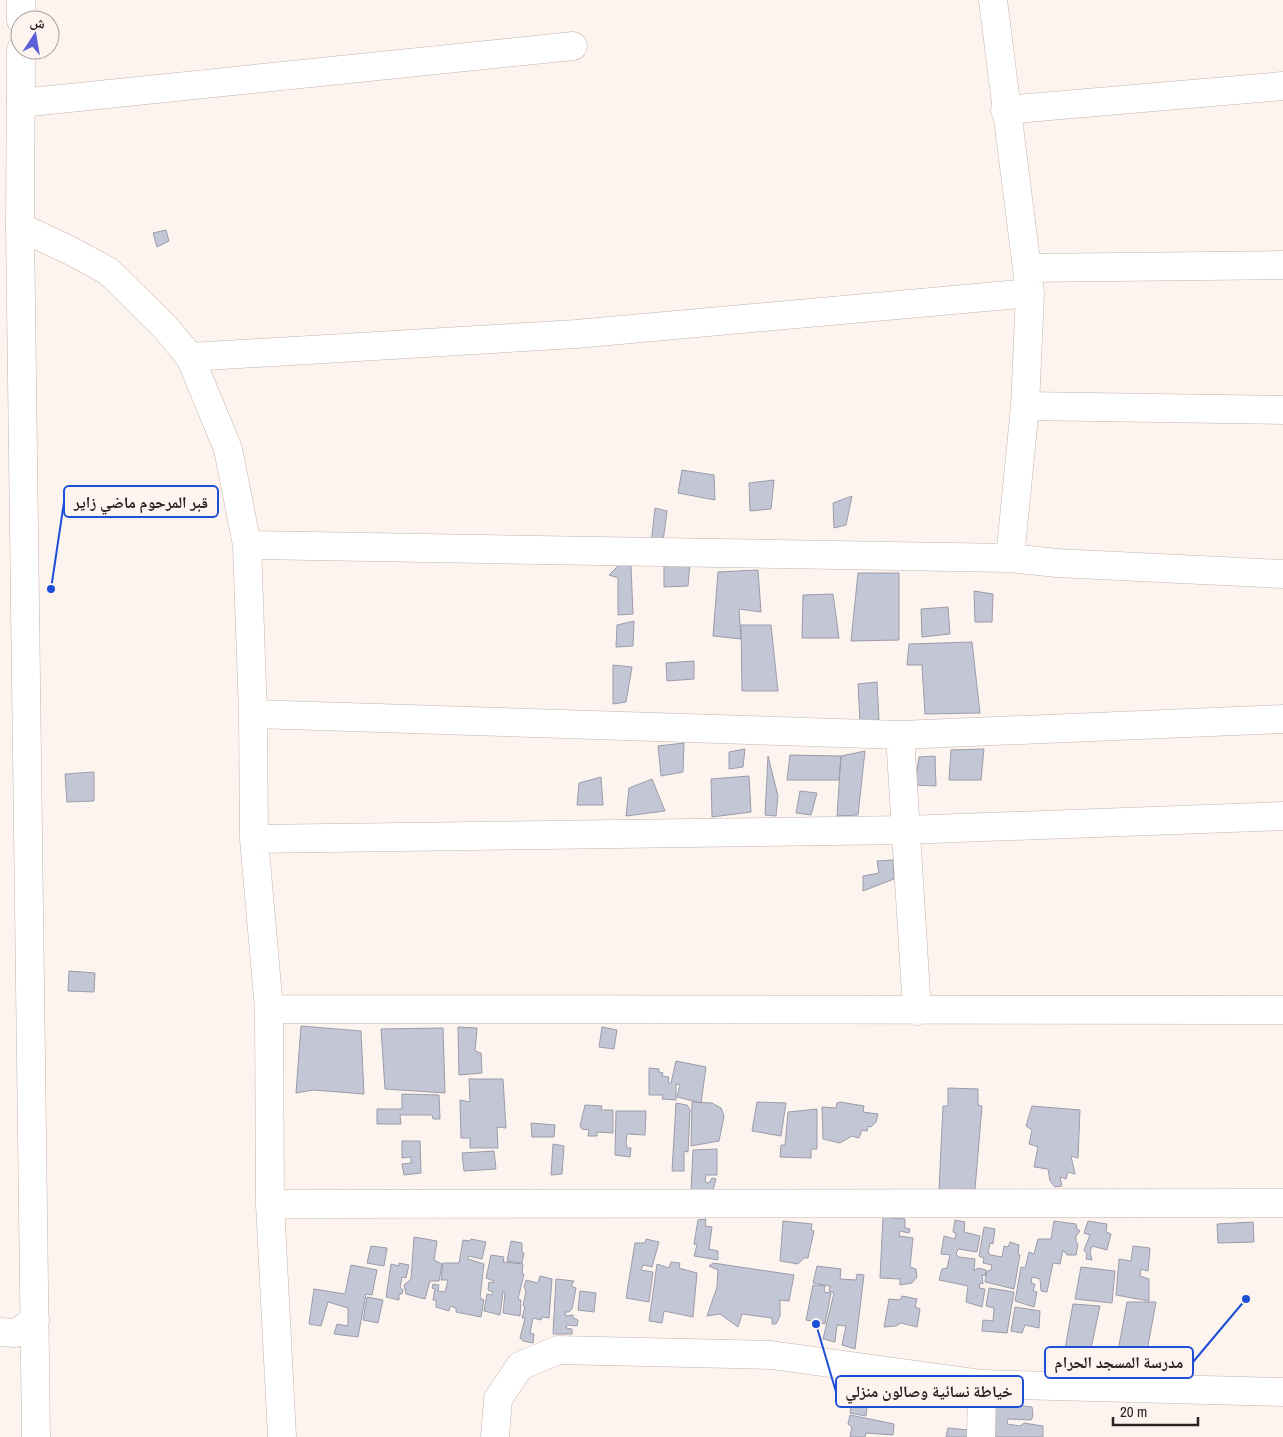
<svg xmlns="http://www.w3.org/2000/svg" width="1283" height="1437" font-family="'Archivo Narrow','Noto Naskh Arabic',sans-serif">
<rect width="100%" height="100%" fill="#fef4ef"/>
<path fill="#c3c6d4" stroke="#9a9caa" d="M 166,230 L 169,241 L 157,247 L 153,233 Z
M 682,470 L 714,475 L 715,500 L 678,493 Z
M 774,480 L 771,509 L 750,511 L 749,483 Z
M 852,496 L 846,525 L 834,528 L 833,503 Z
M 655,508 L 667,511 L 663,542 L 651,544 Z
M 690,563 L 688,586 L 664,587 L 664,565 Z
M 620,564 L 631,566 L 633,614 L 618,615 L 618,578 L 609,575 Z
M 758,570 L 761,612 L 739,609 L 741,639 L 713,636 L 718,572 Z
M 858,573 L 899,573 L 899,640 L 851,641 Z
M 974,591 L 993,594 L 992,622 L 975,622 Z
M 833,594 L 839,638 L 802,638 L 803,595 Z
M 948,607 L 950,634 L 922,637 L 921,609 Z
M 634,621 L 633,646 L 616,647 L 617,625 Z
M 741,625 L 771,625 L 778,691 L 742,691 Z
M 972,642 L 980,713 L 925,714 L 922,665 L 907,665 L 909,644 Z
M 694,661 L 694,679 L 667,681 L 666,663 Z
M 613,665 L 632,667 L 626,702 L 613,704 Z
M 877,682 L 879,720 L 860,722 L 858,684 Z
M 684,743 L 683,772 L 661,776 L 658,746 Z
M 745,749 L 743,767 L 729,769 L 729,752 Z
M 984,749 L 981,780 L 949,780 L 951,750 Z
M 865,751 L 858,815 L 837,816 L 841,756 Z
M 790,755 L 841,756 L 839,780 L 787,780 Z
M 768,756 L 778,796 L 776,816 L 765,815 Z
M 935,756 L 936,786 L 915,785 L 919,757 Z
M 94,772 L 94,801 L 67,802 L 65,774 Z
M 749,776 L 751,812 L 712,817 L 711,779 Z
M 601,777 L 603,805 L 577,805 L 579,783 Z
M 652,779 L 665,811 L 626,816 L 629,788 Z
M 800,791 L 817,793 L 811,815 L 796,813 Z
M 893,860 L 894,879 L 863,891 L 863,876 L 879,873 L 877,861 Z
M 69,971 L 95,973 L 94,992 L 68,991 Z
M 301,1026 L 361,1031 L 364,1094 L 313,1090 L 296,1093 Z
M 458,1027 L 477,1028 L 475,1051 L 481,1053 L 482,1073 L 459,1075 Z
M 602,1027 L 617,1030 L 614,1049 L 599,1047 Z
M 443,1028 L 445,1093 L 385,1089 L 381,1029 Z
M 676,1061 L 706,1067 L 701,1103 L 677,1097 L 680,1085 L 676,1084 L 676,1100 L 662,1099 L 663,1095 L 649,1095 L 649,1068 L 659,1069 L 659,1072 L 663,1073 L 662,1076 L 669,1077 L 668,1083 L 671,1083 Z
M 469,1079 L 503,1079 L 506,1128 L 497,1127 L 498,1148 L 470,1148 L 470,1138 L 461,1138 L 460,1100 L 470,1102 Z
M 948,1088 L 978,1089 L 978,1105 L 982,1106 L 975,1189 L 939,1190 L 943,1106 L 948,1106 Z
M 402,1094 L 439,1095 L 440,1119 L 433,1119 L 432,1115 L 400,1115 L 401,1124 L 377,1124 L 377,1109 L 402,1109 Z
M 692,1102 L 712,1103 L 721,1108 L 724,1116 L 719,1141 L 691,1146 Z
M 757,1102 L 786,1103 L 781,1136 L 752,1131 Z
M 840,1102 L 864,1106 L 863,1112 L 878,1114 L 876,1122 L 871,1127 L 868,1126 L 867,1131 L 862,1130 L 859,1138 L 852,1136 L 840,1143 L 823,1139 L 822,1107 L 836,1108 L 837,1103 Z
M 676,1103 L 687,1105 L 690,1110 L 688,1152 L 684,1151 L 684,1171 L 672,1171 Z
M 585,1105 L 602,1106 L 601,1110 L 613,1110 L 613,1133 L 597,1132 L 597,1136 L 588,1136 L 589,1130 L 582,1129 L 580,1126 Z
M 1032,1106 L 1080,1110 L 1078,1158 L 1071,1156 L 1075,1174 L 1068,1172 L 1066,1179 L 1060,1177 L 1062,1186 L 1055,1187 L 1050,1181 L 1048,1169 L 1034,1167 L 1038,1147 L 1029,1144 L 1032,1130 L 1026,1126 Z
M 817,1109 L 817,1149 L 811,1149 L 811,1158 L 780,1157 L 781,1145 L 785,1145 L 788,1112 Z
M 616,1111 L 646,1111 L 645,1135 L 627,1134 L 626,1143 L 627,1148 L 631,1148 L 630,1157 L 615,1155 Z
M 531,1123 L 555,1125 L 554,1137 L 532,1137 Z
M 402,1141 L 420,1141 L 421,1173 L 404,1175 L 402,1164 L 411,1163 L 411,1157 L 402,1158 Z
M 553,1144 L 564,1146 L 562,1174 L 551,1175 Z
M 717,1149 L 717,1175 L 706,1175 L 705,1182 L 709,1183 L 712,1178 L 716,1179 L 713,1190 L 691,1190 L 693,1150 Z
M 494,1151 L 496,1169 L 464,1171 L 462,1153 Z
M 883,1217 L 905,1219 L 905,1228 L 910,1229 L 909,1233 L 900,1231 L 899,1236 L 913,1238 L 910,1267 L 916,1269 L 917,1277 L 912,1283 L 900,1285 L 900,1279 L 880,1278 Z
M 706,1219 L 705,1226 L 712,1227 L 709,1249 L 718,1251 L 718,1260 L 694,1256 L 697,1245 L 694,1244 L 698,1220 Z
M 955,1220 L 965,1222 L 964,1232 L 980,1236 L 977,1252 L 958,1249 L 956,1254 L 959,1257 L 975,1259 L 974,1271 L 978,1268 L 986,1270 L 985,1276 L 982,1275 L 983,1284 L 980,1283 L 979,1288 L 985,1289 L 982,1307 L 966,1302 L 968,1286 L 939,1280 L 942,1269 L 947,1268 L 950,1255 L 941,1254 L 944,1236 L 955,1239 L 956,1233 L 953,1232 Z
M 783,1221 L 812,1224 L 811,1230 L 814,1231 L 808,1258 L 804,1258 L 798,1264 L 780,1261 Z
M 1054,1221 L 1076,1224 L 1077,1229 L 1080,1231 L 1076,1236 L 1076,1242 L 1078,1244 L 1076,1255 L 1067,1255 L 1063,1250 L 1060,1264 L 1053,1263 L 1047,1292 L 1041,1291 L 1040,1279 L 1032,1277 L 1031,1283 L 1035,1284 L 1033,1291 L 1037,1292 L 1034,1307 L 1015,1301 L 1021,1267 L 1025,1268 L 1029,1252 L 1034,1254 L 1038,1239 L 1051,1239 Z
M 1088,1221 L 1107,1224 L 1106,1232 L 1111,1234 L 1107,1250 L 1092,1246 L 1090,1252 L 1092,1260 L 1086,1259 L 1087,1254 L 1084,1250 L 1090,1235 L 1084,1233 Z
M 1253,1222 L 1254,1242 L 1218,1243 L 1217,1224 Z
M 984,1227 L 995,1229 L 993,1244 L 990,1243 L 988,1253 L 991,1255 L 1002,1257 L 1004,1246 L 1008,1247 L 1010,1242 L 1019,1245 L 1018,1254 L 1020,1255 L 1014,1289 L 985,1282 L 987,1271 L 991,1270 L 992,1265 L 983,1263 L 984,1258 L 979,1256 Z
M 414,1237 L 437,1241 L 434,1260 L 442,1264 L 439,1281 L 430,1281 L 425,1299 L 406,1294 L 404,1285 L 411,1279 Z
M 471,1239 L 486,1242 L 482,1259 L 468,1256 L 468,1259 L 484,1264 L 480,1298 L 484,1300 L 481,1317 L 456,1312 L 456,1308 L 450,1306 L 449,1311 L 436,1307 L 436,1300 L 433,1300 L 435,1289 L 432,1288 L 433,1284 L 439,1285 L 438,1291 L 445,1292 L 448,1280 L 441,1280 L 443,1263 L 459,1263 L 463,1240 L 470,1241 Z
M 646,1239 L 659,1242 L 652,1267 L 643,1265 L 641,1270 L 653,1272 L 649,1302 L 626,1298 L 635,1243 L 645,1243 Z
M 511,1241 L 522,1243 L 522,1253 L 524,1253 L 522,1263 L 507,1261 Z
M 371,1246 L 387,1248 L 384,1266 L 367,1263 Z
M 1133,1246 L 1150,1248 L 1148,1271 L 1141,1269 L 1140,1276 L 1149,1279 L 1149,1301 L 1116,1295 L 1119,1259 L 1131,1261 Z
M 491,1255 L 504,1257 L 503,1262 L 523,1264 L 522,1274 L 524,1274 L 518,1299 L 521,1300 L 520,1316 L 503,1313 L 505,1293 L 503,1292 L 500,1315 L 484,1311 L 487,1294 L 492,1295 L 493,1292 L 488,1290 L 489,1282 L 494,1283 L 494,1281 L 486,1278 Z
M 671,1262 L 680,1263 L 679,1268 L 697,1273 L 693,1317 L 664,1311 L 662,1323 L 649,1321 L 657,1264 L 669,1268 Z
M 399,1263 L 409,1265 L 406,1278 L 402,1277 L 400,1287 L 403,1290 L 402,1294 L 399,1294 L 399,1300 L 386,1297 L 391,1264 L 399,1266 Z
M 713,1263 L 794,1275 L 789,1301 L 780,1300 L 780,1316 L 776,1324 L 772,1324 L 772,1318 L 742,1314 L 738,1327 L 720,1314 L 707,1316 L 717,1287 L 718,1270 L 709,1266 Z
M 351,1265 L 377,1270 L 372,1295 L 366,1294 L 358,1337 L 334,1334 L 337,1324 L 348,1326 L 348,1308 L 328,1302 L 321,1326 L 309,1324 L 314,1289 L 345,1294 Z
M 817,1266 L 841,1269 L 840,1279 L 856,1280 L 857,1274 L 864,1275 L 855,1349 L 842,1345 L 846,1326 L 837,1325 L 835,1342 L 823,1339 L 834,1293 L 829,1291 L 830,1286 L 813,1283 Z
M 1081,1267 L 1115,1271 L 1112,1303 L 1075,1299 Z
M 540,1276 L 552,1279 L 549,1318 L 542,1317 L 541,1320 L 533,1318 L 530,1333 L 534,1334 L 533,1343 L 523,1341 L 520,1338 L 525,1318 L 522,1318 L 525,1307 L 523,1306 L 526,1291 L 524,1287 L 526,1280 L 538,1283 Z
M 556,1279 L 574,1281 L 571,1286 L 576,1288 L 572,1309 L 569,1312 L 565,1312 L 566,1316 L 573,1315 L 573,1318 L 578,1320 L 577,1326 L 567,1325 L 566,1328 L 572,1329 L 572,1334 L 553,1334 Z
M 813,1285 L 825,1286 L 824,1292 L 831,1293 L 825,1324 L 806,1320 Z
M 989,1288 L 1014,1292 L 1007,1333 L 982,1331 L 983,1320 L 993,1321 L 994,1308 L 986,1306 Z
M 580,1291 L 596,1293 L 594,1312 L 578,1310 Z
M 902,1296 L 917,1299 L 915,1307 L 920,1309 L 917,1327 L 901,1323 L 896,1326 L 884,1327 L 889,1299 L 900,1300 Z
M 367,1297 L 383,1300 L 378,1323 L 363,1320 Z
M 1127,1302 L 1156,1302 L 1147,1351 L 1142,1354 L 1118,1351 Z
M 1073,1304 L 1100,1306 L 1087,1367 L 1063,1360 Z
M 1015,1307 L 1040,1311 L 1039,1328 L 1025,1325 L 1022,1333 L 1011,1331 Z
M 855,1389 L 869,1391 L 866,1416 L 850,1413 Z
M 992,1402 L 1032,1407 L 1033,1416 L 1031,1420 L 1008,1419 L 1007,1424 L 1020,1426 L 1024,1423 L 1043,1426 L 1043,1437 L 991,1437 Z
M 850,1415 L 894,1424 L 893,1435 L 866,1433 L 865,1437 L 850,1437 L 852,1427 L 848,1424 Z
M 948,1428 L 968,1430 L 967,1437 L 946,1437 Z"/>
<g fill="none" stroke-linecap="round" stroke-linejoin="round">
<g stroke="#c4b4ad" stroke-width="29">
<path id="minor" d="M 993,0 L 1030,293 L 1025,406 L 1010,558
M 21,103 L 573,46
M 1005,110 L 1283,86
M 20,227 L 69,250 L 108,271 L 165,327 L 190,357 L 228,449 L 247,545 L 253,714 L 254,839 L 269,1009 L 270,1204 L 282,1437
M 1028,268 L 1283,265
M 190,357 L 576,334 L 1030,293
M 1025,406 L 1283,410
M 247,545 L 1010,558 L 1057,563 L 1283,574
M 253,714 L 900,735 L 1283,719
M 900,735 L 917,1011
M 254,839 L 906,830 L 1283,816
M 269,1009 L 1283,1010
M 270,1204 L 1283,1203
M 495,1437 L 498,1399 L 520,1366 L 558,1350 L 771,1355 L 982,1384 L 1283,1392
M 981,1437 L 982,1384"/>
</g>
<g stroke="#c4b4ad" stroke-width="29">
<path id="major" d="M 21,20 L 21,0
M 21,50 L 20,227 L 36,1437
M 0,1332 L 16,1333 L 35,1320"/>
</g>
<use href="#minor" stroke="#fff" stroke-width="28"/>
<use href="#major" stroke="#fff" stroke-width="28"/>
</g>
<path fill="none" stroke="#1d4ed8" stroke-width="2" d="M51 589L64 502M1246 1299L1193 1362M816 1324L836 1392"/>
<g fill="#1d4ed8" stroke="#fef4ef" stroke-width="2">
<circle cx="51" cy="589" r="5"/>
<circle cx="1246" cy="1299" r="5"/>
<circle cx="816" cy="1324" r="5"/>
</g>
<g fill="#fef4ef" stroke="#1d4ed8" stroke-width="2">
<rect x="64" y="486" width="154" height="31" rx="5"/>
<rect x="1045" y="1347" width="148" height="31" rx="5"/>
<rect x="836" y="1376" width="187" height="31" rx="5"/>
</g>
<g font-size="16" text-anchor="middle" font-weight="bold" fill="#2a2421">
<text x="141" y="508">قبر المرحوم ماضي زاير</text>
<text x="1119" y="1368">مدرسة المسجد الحرام</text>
<text x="929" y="1397">خياطة نسائية وصالون منزلي</text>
</g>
<g transform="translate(35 35) rotate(12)"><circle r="24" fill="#fef4ef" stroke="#a9a19d"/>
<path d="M0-4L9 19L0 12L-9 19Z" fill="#5c5fd6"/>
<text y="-8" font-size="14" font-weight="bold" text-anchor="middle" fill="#2a2421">ش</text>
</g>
<path d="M1113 1417v8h85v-8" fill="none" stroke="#2a2421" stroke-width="2.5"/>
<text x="1120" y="1417" font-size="15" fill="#2a2421" stroke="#fef4ef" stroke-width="4" paint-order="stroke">20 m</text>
</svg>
